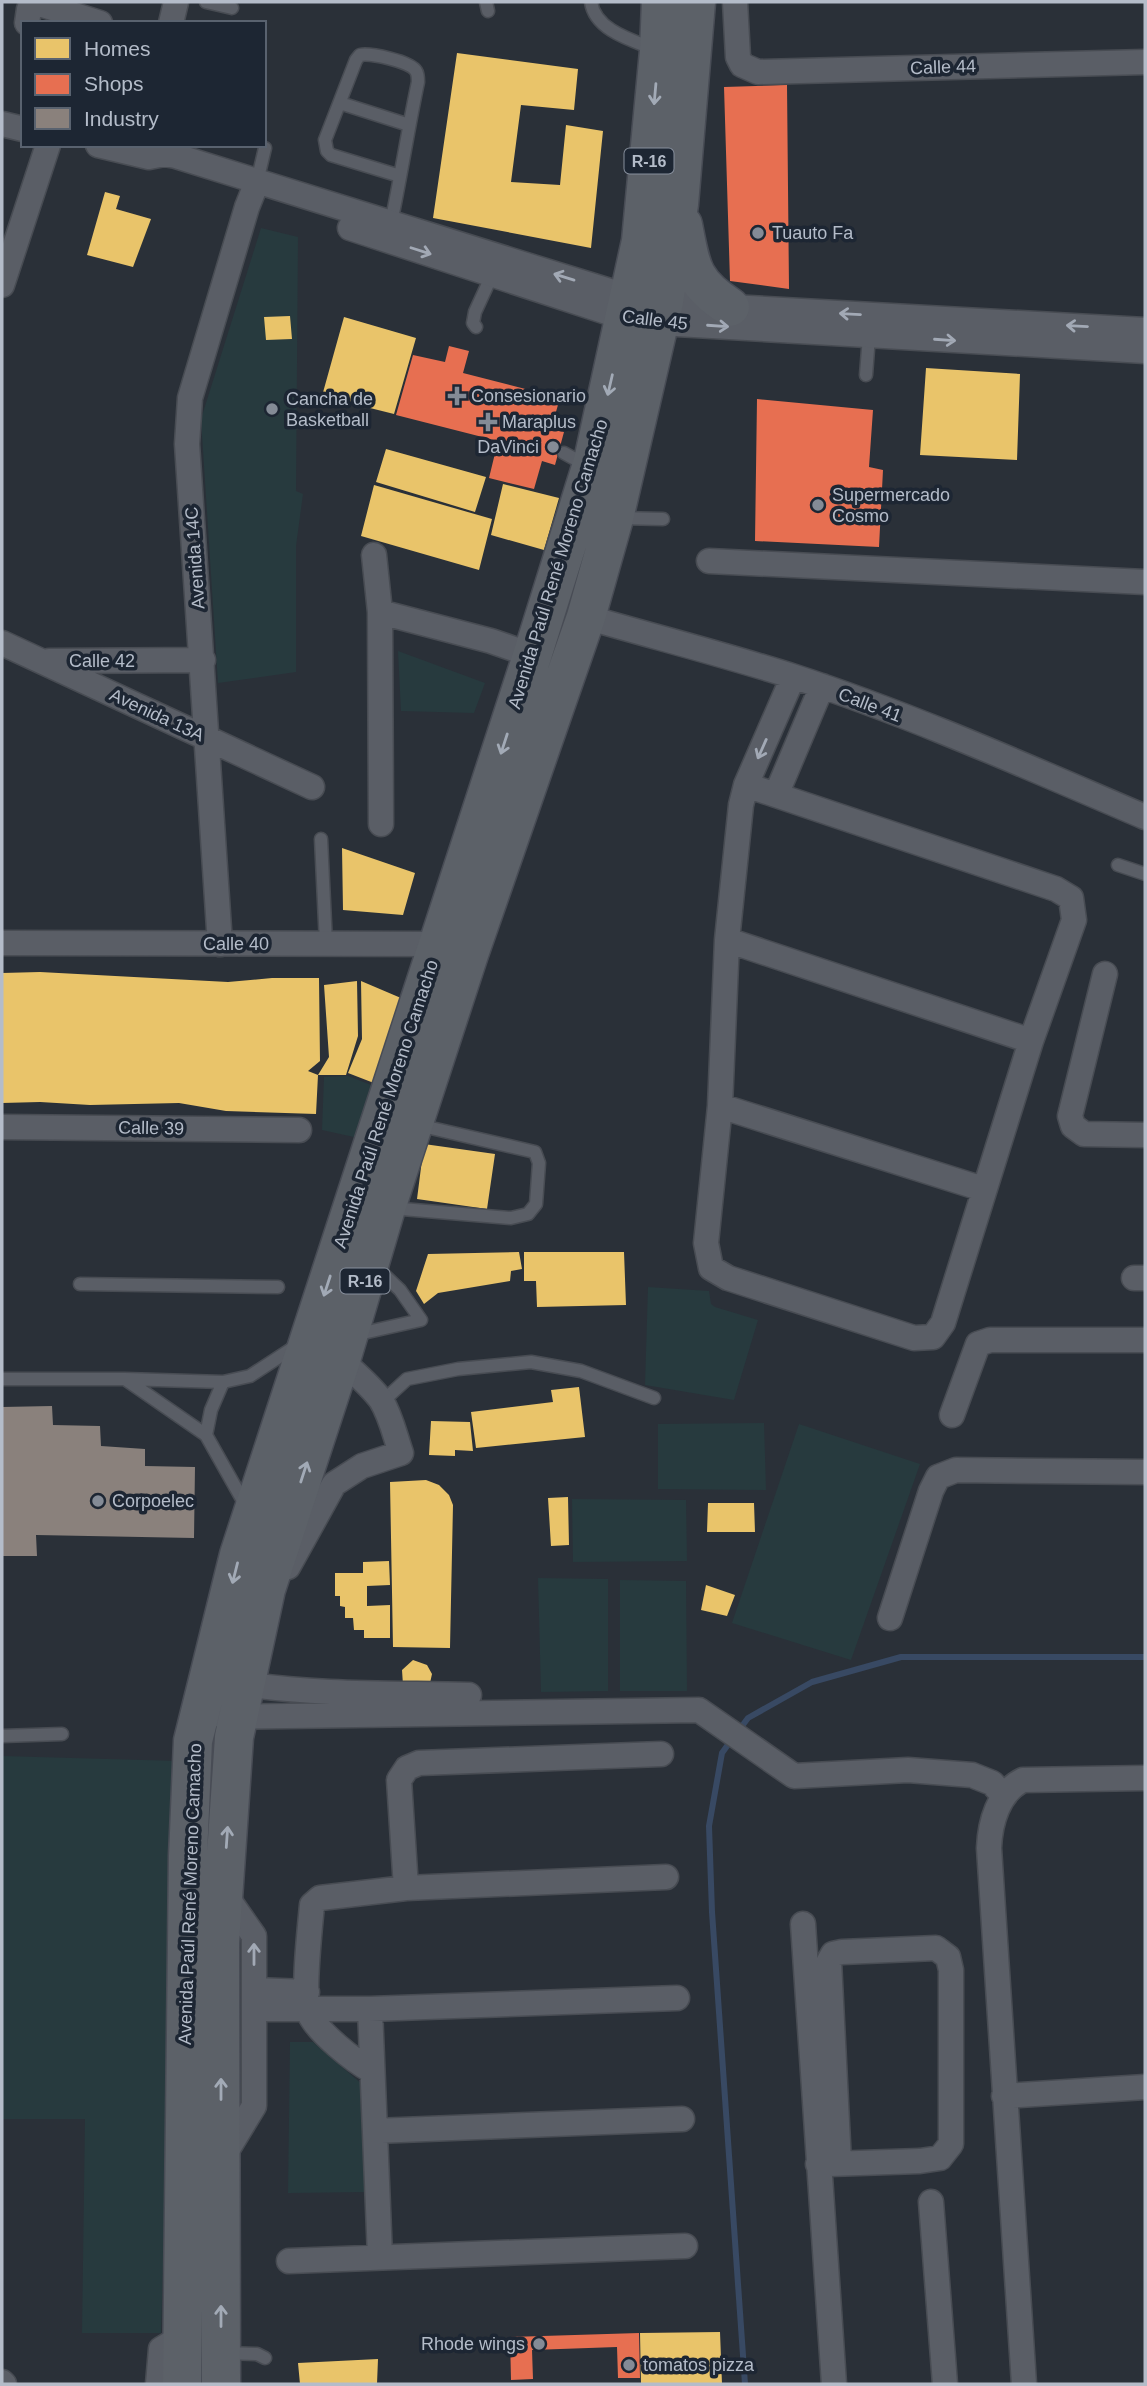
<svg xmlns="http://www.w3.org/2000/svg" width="1147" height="2386" font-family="Arial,sans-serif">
<rect width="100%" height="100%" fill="#2a3038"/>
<path fill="#273a3e" d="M 261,228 L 298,237 L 296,491 L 303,494 L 296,546 L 296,672 L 218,683 L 201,419 Z
M 398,651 L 485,683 L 474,713 L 401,711 Z
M 348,1076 L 379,1088 L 363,1139 L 322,1130 L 324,1077 Z
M 648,1287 L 709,1291 L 711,1304 L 715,1307 L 758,1320 L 734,1400 L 645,1385 Z
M 764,1423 L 766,1490 L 658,1489 L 658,1424 Z
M 799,1424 L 920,1464 L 851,1660 L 732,1623 Z
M 572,1499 L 686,1500 L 687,1561 L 573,1562 Z
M 538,1578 L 608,1579 L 608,1691 L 541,1692 Z
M 620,1580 L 686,1581 L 687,1691 L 620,1691 Z
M 2,1756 L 178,1761 L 161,2333 L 82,2333 L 85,2119 L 2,2119 Z
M 290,2042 L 313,2042 L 363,2085 L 369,2192 L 288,2193 Z"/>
<path fill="#e9c46a" d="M 457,53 L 578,69 L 574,110 L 521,105 L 511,182 L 560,185 L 566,125 L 603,131 L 591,248 L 433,218 Z
M 105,192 L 120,196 L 116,209 L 151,219 L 133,267 L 87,255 Z
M 290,316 L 292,339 L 266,340 L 264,317 Z
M 344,317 L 416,338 L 394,414 L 322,396 Z
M 926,368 L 1020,374 L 1017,460 L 920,455 Z
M 386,449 L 486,477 L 475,512 L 376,482 Z
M 503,484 L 559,498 L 544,550 L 491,535 Z
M 374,485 L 492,519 L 479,570 L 361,536 Z
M 342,848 L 415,873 L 403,915 L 343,910 Z
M 40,972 L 228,982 L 272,978 L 319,978 L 320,1061 L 308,1071 L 318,1075 L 329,1057 L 324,985 L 357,981 L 358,1036 L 346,1075 L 318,1075 L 316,1114 L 226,1111 L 179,1103 L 90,1105 L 40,1102 L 2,1103 L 2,973 Z
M 361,981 L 408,1001 L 379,1085 L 348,1073 L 362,1039 Z
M 424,1144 L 495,1154 L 487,1209 L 417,1199 Z
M 519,1252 L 522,1269 L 511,1271 L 510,1281 L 438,1293 L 424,1304 L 416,1291 L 428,1254 Z
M 524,1252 L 624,1252 L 626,1305 L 537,1307 L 536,1281 L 524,1281 Z
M 579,1387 L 585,1437 L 476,1448 L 471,1412 L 553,1402 L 551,1390 Z
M 431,1421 L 470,1422 L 473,1451 L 455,1450 L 455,1456 L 429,1455 Z
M 426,1480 L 439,1485 L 449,1495 L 453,1505 L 450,1648 L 393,1647 L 390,1482 Z
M 568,1497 L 569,1545 L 551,1546 L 548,1498 Z
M 708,1503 L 754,1503 L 755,1532 L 707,1532 Z
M 389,1561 L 390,1585 L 367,1586 L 367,1606 L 390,1605 L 390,1638 L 364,1638 L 364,1630 L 354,1630 L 353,1618 L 345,1618 L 345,1607 L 340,1606 L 340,1596 L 335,1596 L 335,1573 L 363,1573 L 363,1562 Z
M 706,1585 L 735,1595 L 727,1616 L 701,1610 Z
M 413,1660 L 427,1665 L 432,1674 L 430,1683 L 403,1685 L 402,1670 Z
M 720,2332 L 722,2384 L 641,2384 L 640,2333 Z
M 378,2359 L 377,2384 L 300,2384 L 298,2363 Z"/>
<path fill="#e76f51" d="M 787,85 L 789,289 L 730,281 L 724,87 Z
M 449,346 L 469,351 L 463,373 L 560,398 L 551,429 L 564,432 L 555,465 L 542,461 L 534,489 L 489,478 L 498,441 L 396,415 L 413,355 L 445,362 Z
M 757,399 L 873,410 L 869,467 L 883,470 L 879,547 L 755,541 Z
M 639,2333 L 640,2378 L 618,2378 L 617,2347 L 532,2350 L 533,2379 L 511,2380 L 510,2337 Z"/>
<path fill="#8a817c" d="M 52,1406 L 53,1425 L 100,1426 L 101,1446 L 145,1449 L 145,1466 L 195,1467 L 194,1538 L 36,1535 L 37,1556 L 2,1556 L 2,1407 Z"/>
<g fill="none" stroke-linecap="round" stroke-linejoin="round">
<path stroke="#384963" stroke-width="6" d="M 739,1730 L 748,1718 L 812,1682 L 901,1657 L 1145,1657
M 732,1739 L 722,1753 L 709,1826 L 712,1912 L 745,2384"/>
<g stroke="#484c53" stroke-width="15">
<path id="lane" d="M 206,2 L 232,8
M 486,2 L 488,11
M 591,2 C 595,30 631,40 654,49
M 340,103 L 409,125
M 257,182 L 265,148
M 391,223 C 401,176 408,129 418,82 C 418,78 418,74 416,71 C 410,61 370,53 360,55 L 356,60 L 325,140 L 327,151 L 331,155 L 400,176
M 476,327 L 473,323 L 475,312 L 492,275
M 866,375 L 869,336
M 564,453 L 573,458 L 590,461
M 618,518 L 663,519
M 321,839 L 326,944
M 1118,865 L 1145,874
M 390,1208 L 511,1218 L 528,1214 L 536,1204 L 539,1163 L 535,1152 L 418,1125
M 80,1284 L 278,1287
M 354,1335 L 421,1320 L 400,1290 L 376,1267
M 2,1379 L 125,1379 L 223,1382
M 125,1379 L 206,1435
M 382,1402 L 407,1379 L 458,1369 L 531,1362 L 581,1371 L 654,1398
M 246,1506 L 206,1435 L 211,1410 L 223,1382 L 250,1376 L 299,1344
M 2,1736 L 62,1734
M 224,2353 L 257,2354 L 265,2358"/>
</g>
<g stroke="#484c53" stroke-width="27">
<path id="street" d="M 735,2 L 738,57 L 742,65 L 758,72 L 1145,62
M 27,23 L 29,9 L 35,5 L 43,5 L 100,23
M 171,23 L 176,2
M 2,124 L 23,129
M 98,145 L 149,157 L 164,154 L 176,156 L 629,297 L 730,307 L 1145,330
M 350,228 L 625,318 L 659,323 L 1145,351
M 2,285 L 48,145
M 374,555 L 380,612 L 381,824
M 709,561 L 1145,582
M 380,612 L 491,641 L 514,649 L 533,653
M 586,617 C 655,637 726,655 795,677 C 914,716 1030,768 1145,817
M 2,643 L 312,787
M 49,661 L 203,660
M 746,785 L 1056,889 L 1071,898 L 1074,920 L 1031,1041 L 943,1323 L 933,1337 L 914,1338 L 728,1278 L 711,1268 L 706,1243 L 720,1106 L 727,940 L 741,805 L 746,785 L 793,677
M 776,795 L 822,686
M 727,940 L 1031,1041
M 2,943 L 438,944 L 449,947
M 220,944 L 187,444 L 190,398 L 247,207 L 257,182
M 1105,974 L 1070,1116 L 1073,1126 L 1084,1134 L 1145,1135
M 720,1106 L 983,1189
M 2,1127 L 299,1130
M 1134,1278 L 1145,1278
M 952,1415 L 978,1344 L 990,1340 L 1145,1340
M 288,1567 L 334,1484 L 362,1466 L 401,1453 C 395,1436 391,1416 381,1400 C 370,1385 355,1373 341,1360
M 890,1618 L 931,1491 L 938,1477 L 956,1470 L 1145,1472
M 245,1684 C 319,1695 395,1693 469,1695
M 224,1717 L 699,1710 L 794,1776 L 908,1770 L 972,1775 L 992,1783 L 1004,1796
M 406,1888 L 399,1780 L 407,1768 L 419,1763 L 661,1754
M 803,1924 L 834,2384
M 254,1990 L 307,1992
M 254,2009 L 370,2009 L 677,1998
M 370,2009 L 380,2257
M 372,2071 C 354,2061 317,2032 309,2013 C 302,1997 310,1927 312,1905 L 320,1898 L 406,1888 L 666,1877
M 1004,2096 L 1145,2087
M 375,2131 L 682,2119
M 223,2157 L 254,2106 L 254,1936 L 224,1893
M 818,2164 L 829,2164 L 920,2161 L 940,2158 L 951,2144 L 951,1970 L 948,1957 L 936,1948 L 842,1952 L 833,1954 L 829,1961 L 839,2163
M 931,2202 L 945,2384
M 289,2261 L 685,2246
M 2,2382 L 4,2384
M 158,2384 L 161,2349 L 183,2336
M 1024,2384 L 989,1848 C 990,1823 998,1792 1023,1780 L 1145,1778"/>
</g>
<g stroke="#484c55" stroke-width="41">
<path id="primary" d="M 683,225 C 691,267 692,283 730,307
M 182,2384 L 188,1856 L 193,1741 L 239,1555 L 533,653 L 593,461 L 641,241 L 659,51 L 661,2
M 221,2384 L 220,1943 L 234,1737 L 266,1589 L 341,1360 L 386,1208 L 469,954 L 586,617 L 614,518 L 664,302 L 679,204 L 696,2"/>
</g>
<use href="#lane" stroke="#5a5e66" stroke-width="12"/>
<use href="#street" stroke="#5a5e66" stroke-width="24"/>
<use href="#primary" stroke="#5c6168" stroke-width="38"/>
</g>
<defs><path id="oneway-shaft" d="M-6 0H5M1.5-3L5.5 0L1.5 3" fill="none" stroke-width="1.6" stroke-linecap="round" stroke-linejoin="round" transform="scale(1.75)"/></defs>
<g stroke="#a2aab6">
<use href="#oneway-shaft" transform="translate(655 94) rotate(95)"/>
<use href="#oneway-shaft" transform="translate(610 385) rotate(103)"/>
<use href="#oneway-shaft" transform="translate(504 744) rotate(108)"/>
<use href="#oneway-shaft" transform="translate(327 1286) rotate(108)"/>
<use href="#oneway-shaft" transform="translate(304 1472) rotate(-72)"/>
<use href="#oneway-shaft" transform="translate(235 1573) rotate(104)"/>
<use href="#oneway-shaft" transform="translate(227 1837) rotate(-86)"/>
<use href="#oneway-shaft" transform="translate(221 2089) rotate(-90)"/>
<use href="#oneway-shaft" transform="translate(221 2316) rotate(-90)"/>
</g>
<g stroke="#a2a9b5">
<use href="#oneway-shaft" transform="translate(421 251) rotate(18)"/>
<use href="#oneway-shaft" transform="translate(564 277) rotate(-163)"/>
<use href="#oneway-shaft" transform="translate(850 314) rotate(-177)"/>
<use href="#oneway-shaft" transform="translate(718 326) rotate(4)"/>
<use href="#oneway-shaft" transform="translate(1077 326) rotate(-177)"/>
<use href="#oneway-shaft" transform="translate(945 340) rotate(4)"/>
<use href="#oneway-shaft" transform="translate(762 749) rotate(114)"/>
<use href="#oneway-shaft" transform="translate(254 1954) rotate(-90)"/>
</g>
<g fill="#848b96" stroke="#1d2633" stroke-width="2.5">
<circle cx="758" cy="233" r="7"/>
<path d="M453.5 385.5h7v7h7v7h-7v7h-7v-7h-7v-7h7z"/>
<circle cx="272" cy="409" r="7"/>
<path d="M484.5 411.5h7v7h7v7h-7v7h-7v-7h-7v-7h7z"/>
<circle cx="553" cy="447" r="7"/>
<circle cx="818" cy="505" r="7"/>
<circle cx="98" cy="1501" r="7"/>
<circle cx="539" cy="2344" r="7"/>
<circle cx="629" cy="2365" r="7"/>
</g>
<g text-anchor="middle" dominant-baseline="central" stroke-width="7" stroke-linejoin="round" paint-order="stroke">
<g fill="#1d2633" stroke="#878f9c" stroke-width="2">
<rect x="624.5" y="148.5" width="49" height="25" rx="5"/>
<rect x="340.5" y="1268.5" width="49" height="25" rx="5"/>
</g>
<g font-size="16" font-weight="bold" fill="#b4bcc9">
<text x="649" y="161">R-16</text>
<text x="365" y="1281">R-16</text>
</g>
<g font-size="18" fill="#b4bcc9" stroke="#1d2633">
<text transform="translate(943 67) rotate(-2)">Calle 44</text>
<text transform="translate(655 320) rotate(7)">Calle 45</text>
<text transform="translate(195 558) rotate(-94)">Avenida 14C</text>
<text transform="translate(558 564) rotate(-73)">Avenida Paúl René Moreno Camacho</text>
<text x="102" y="661">Calle 42</text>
<text transform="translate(870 705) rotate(21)">Calle 41</text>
<text transform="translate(157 715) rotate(25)">Avenida 13A</text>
<text x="236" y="944">Calle 40</text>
<text transform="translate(386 1104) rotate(-72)">Avenida Paúl René Moreno Camacho</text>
<text transform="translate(151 1128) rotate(1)">Calle 39</text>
<text transform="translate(190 1894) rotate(-88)">Avenida Paúl René Moreno Camacho</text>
</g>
<g font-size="18" fill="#b4bcc9" stroke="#1d2633" text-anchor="start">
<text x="772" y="233">Tuauto Fa</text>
<text x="471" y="396">Consesionario</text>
<text x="286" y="399">Cancha de<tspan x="286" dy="21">Basketball</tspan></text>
<text x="502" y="422">Maraplus</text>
<text x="539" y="447" text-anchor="end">DaVinci</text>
<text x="832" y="495">Supermercado<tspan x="832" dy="21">Cosmo</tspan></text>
<text x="112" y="1501">Corpoelec</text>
<text x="525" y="2344" text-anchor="end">Rhode wings</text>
<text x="643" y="2365">tomatos pizza</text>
</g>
</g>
<rect width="1147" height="2386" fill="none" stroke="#b4bcc9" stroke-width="7"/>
<rect x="21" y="21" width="245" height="126" fill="#1d2633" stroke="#59626f" stroke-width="2"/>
<rect x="35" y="38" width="35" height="21" fill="#e9c46a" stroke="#59626f" stroke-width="2"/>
<text x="84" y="56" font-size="21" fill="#b4bcc9">Homes</text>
<rect x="35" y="74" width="35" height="21" fill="#e76f51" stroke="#59626f" stroke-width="2"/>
<text x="84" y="91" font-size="21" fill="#b4bcc9">Shops</text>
<rect x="35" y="108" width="35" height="21" fill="#8a817c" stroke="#59626f" stroke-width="2"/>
<text x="84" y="126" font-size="21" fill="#b4bcc9">Industry</text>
</svg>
